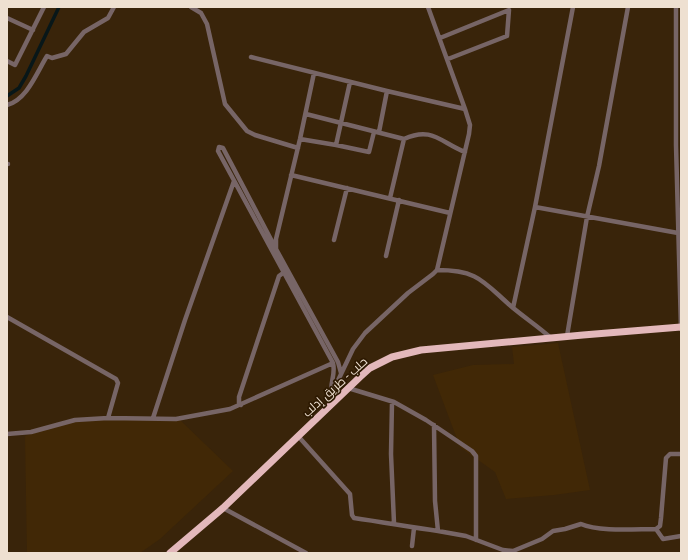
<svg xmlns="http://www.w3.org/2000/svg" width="688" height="560" font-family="Roboto,Cairo,sans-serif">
<rect width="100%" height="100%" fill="#39240a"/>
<path fill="#412806" d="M 558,343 L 590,490 L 554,495 L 506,499 L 495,472 L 460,447 L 433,375 L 473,365 L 514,364 L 512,347 Z
M 78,419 L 180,420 L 233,471 L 160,539 L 140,553 L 27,553 L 25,436 Z"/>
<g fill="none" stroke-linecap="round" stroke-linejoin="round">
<path stroke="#081719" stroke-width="3.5" d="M 7,96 L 19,88 L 26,76 L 59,7"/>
<path stroke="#776566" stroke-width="4.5" d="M 191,7 L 201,13 L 207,24 L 225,104 L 247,131 L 255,135 L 298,148
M 428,7 L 465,109 L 470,125 L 469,134 L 437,270
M 676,7 L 676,145 L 681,329
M 7,18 L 33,30
M 440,38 L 509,10 L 507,36 L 448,59
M 251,57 L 387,91 L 465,109
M 7,61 L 15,65 L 44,7
M 7,105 C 27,100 37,72 47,56 L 52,58 L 66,54 L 84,32 L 108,18 L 114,7
M 306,114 L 404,139 C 432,126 440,142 465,152
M 379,132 L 387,91
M 300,139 L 336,145 L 369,152 L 374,132
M 336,145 L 350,82
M 7,164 L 8,164
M 291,175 L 450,213
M 390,198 L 404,139
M 535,207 L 678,233
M 334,240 L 347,188
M 276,249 L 276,239 L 300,139 L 314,73
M 386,256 L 399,200
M 513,308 L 535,207 L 573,7
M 7,317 L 116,379 L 118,383 L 108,418
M 567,336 L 587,217 L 599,166 L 628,7
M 348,388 L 394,402 L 426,420 L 472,451 L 476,456 L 476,540
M 332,393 L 353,349 L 365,333 L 408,293 L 433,274 L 437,270 C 479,270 483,282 512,307 C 525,318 539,327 551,338
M 332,394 C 329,383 336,376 333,363 L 218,151 L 219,147 L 223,148 L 276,249 L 338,362 L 341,373
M 392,402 L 391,454 L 394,523
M 241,405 L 239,403 L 239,397 L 279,276 L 283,273
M 153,418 L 185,320 L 234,181
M 434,425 L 435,501 L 438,531 L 466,536 L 503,550 L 513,551 L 542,539 L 553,531 L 565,529 L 581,524 C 599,532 635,529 656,529 L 663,539 L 681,536
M 7,434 L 31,432 L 75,420 L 108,418 L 176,419 L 230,409 L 333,363
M 298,436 L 350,494 L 352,515 L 354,518 C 382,522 410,527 438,531
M 223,508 L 306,553
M 656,529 L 660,526 L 661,518 L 666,458 L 670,454 L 681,454
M 412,546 L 414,528"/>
<path stroke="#e3b8bb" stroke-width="7" d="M 170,553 L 223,508 L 360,377 L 370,368 L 392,357 L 421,350 L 583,335 L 681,327"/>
</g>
<g text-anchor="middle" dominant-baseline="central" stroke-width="3.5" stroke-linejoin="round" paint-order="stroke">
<g font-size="12" fill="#eee0d1" stroke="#2e1a02">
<text transform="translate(335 387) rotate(-42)">حلب - طريق إدلب</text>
</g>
</g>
<rect width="688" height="560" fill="none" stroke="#eee0d1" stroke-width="16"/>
</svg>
